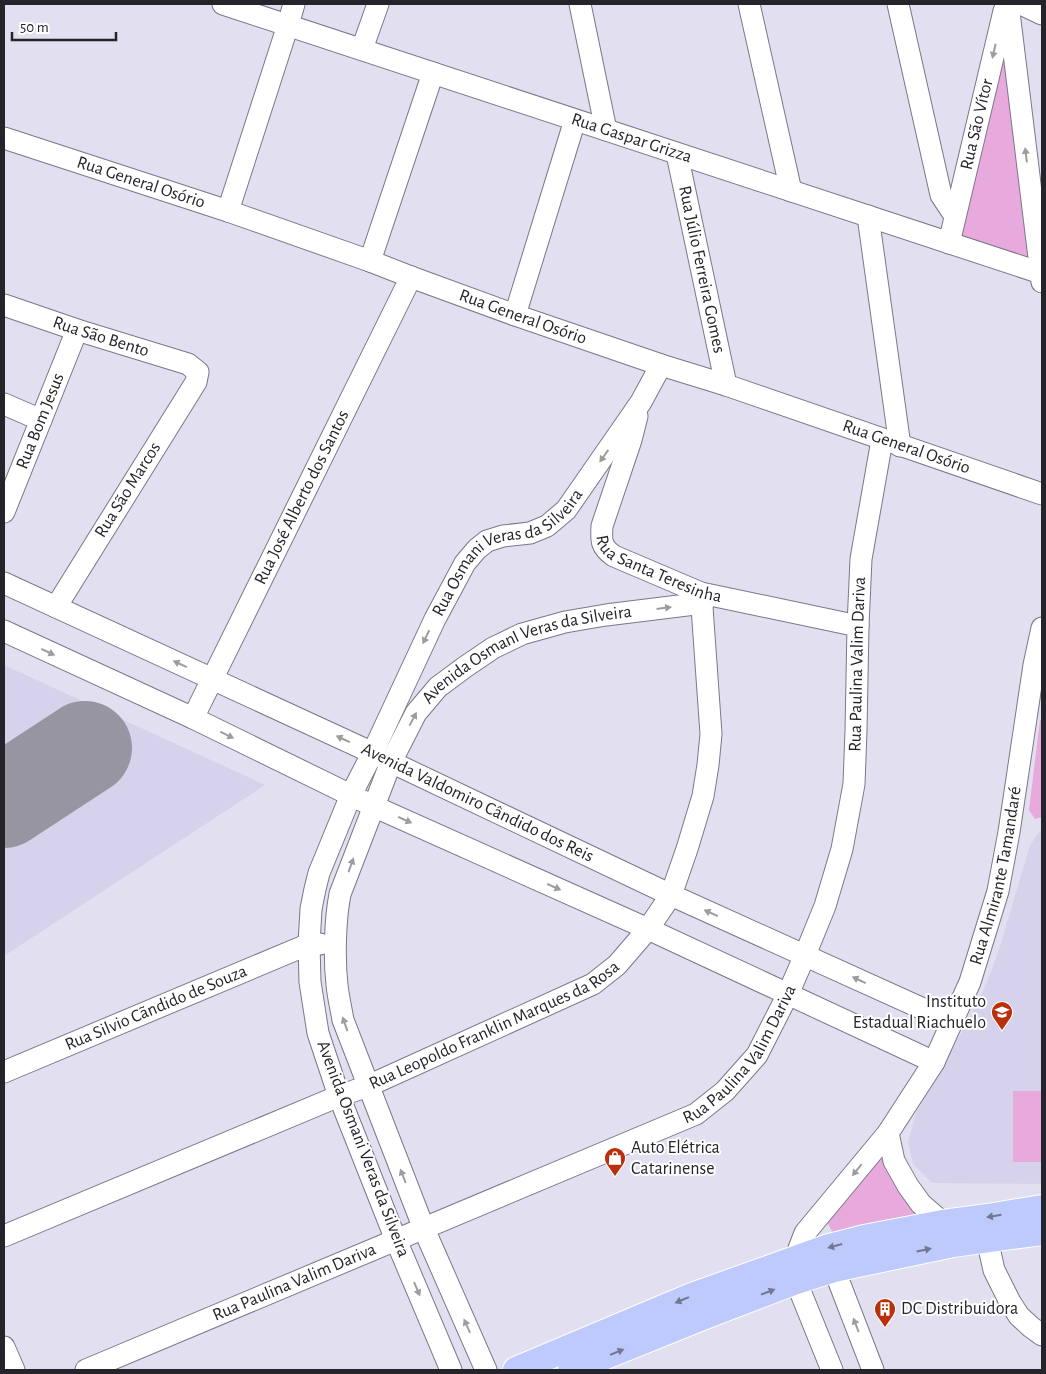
<svg xmlns="http://www.w3.org/2000/svg" width="1046" height="1374" font-family="'Alegreya Sans',sans-serif">
<rect width="100%" height="100%" fill="#e1dff0"/>
<path fill="#d6d2eb" d="M 4,665 L 265,785 L 4,956 Z
M 1042,830 L 1042,1184 L 932,1183 L 913,1164 L 908,1142 L 917,1110 L 942,1069 L 983,992 L 999,950 L 1030,845 L 1040,831 Z"/>
<path fill="#e8aadc" d="M 1004,41 L 1033,262 L 958,235 Z
M 1042,719 L 1042,817 L 1035,819 L 1029,810 L 1040,720 Z
M 1013,1091 L 1042,1091 L 1042,1162 L 1013,1162 Z
M 877,1158 L 883,1159 L 916,1211 L 912,1219 L 833,1233 L 828,1224 L 828,1217 Z"/>
<g fill="none" stroke-linecap="round" stroke-linejoin="round">
<path stroke="#9795a2" stroke-width="94" d="M 4,801 L 85,748"/>
<g stroke="#7a7888" stroke-width="23">
<g id="minor">
<path id="s1" d="M 223,4 L 1041,273"/>
<path d="M 580,4 L 606,130"/>
<path d="M 749,4 L 791,191"/>
<path d="M 898,4 L 941,195 L 955,216"/>
<path d="M 1008,4 L 1042,282"/>
<path d="M 1021,4 L 1042,14"/>
<path d="M 362,49 L 378,4"/>
<path id="s2" d="M 4,138 L 228,211 L 370,261 L 411,277 L 515,315 L 661,365 L 726,385 L 1042,494"/>
<path id="s3" d="M 677,154 L 726,385"/>
<path d="M 228,211 L 288,25 L 294,4"/>
<path d="M 868,216 L 900,446"/>
<path id="s4" d="M 949,243 L 1004,11"/>
<path d="M 370,261 L 433,73"/>
<path id="s5" d="M 4,305 L 77,330 L 188,364 L 198,372 L 196,382 L 56,607"/>
<path d="M 515,315 L 575,120"/>
<path d="M 4,404 L 41,420"/>
<path id="s6" d="M 637,416 L 631,440 L 602,526 C 601,541 601,547 614,556 L 701,593 L 858,626"/>
<path id="s7" d="M 4,512 L 77,330"/>
<path id="s8" d="M 4,583 L 388,760 L 391,762 L 671,895 L 952,1022"/>
<path d="M 4,631 L 193,718 L 373,806 L 648,929 L 934,1062"/>
<path id="s9" d="M 193,718 L 411,277"/>
<path id="s10" d="M 4,1072 L 309,944 L 320,944"/>
<path d="M 888,1133 L 894,1161 L 908,1186 L 921,1204 L 943,1223"/>
<path id="s11" d="M 4,1236 L 339,1096 L 368,1086 L 593,984 L 617,965 L 648,929 L 671,895 L 687,849 L 703,796 L 708,765 L 711,734 L 701,593"/>
<path d="M 987,1239 L 994,1270 L 1010,1302 L 1019,1316 L 1031,1327 L 1042,1335"/>
<path d="M 834,1269 L 873,1370"/>
<path d="M 4,1347 L 14,1370"/>
<path id="s12" d="M 86,1370 L 696,1114 L 725,1091 L 757,1055 L 788,994 L 805,955 L 825,906 L 842,849 L 854,784 L 856,731 L 858,626 L 861,559 L 882,440"/>
<path id="s13" d="M 451,1370 L 396,1240 L 339,1096 L 318,1033 L 310,982 L 309,944 L 311,909 L 315,889 L 319,873 L 351,795 L 373,752 L 435,619 L 465,563 L 477,549 L 487,541 L 503,536 L 530,533 L 547,526 L 566,510 L 641,402 L 661,365"/>
<path id="s14" d="M 486,1370 L 424,1229 L 343,1020 C 341,1008 338,996 337,985 C 334,958 335,920 340,894 L 391,762 L 416,713 L 438,687 L 465,667 L 493,648 L 522,634 L 565,622 L 606,615 L 703,603"/>
<path id="s15" d="M 832,1370 L 796,1281 L 795,1259 L 805,1233 L 888,1133 L 934,1062 L 970,982 L 998,891 L 1009,832 L 1034,665 L 1042,628"/>
</g>
</g>
<g stroke="#fff" stroke-width="28">
<path id="major" d="M 516,1370 L 692,1296 L 829,1247 L 864,1238 L 943,1223 L 988,1217 L 1042,1208
M 571,1370 L 705,1316 L 796,1281 L 834,1269 L 953,1244 L 1042,1232"/>
</g>
<use href="#minor" stroke="#fff" stroke-width="21"/>
<use href="#major" stroke="#becafb" stroke-width="26"/>
</g>
<defs><path id="oneway-solid" d="M-6-.8H1V-3.2L6.5 0L1 3.2V.8H-6Z" transform="scale(1.25)"/></defs>
<g fill="#9d9ca0">
<use href="#oneway-solid" transform="translate(994 51) rotate(103)"/>
<use href="#oneway-solid" transform="translate(1026 155) rotate(-97)"/>
<use href="#oneway-solid" transform="translate(604 456) rotate(125)"/>
<use href="#oneway-solid" transform="translate(664 608) rotate(-7)"/>
<use href="#oneway-solid" transform="translate(426 637) rotate(116)"/>
<use href="#oneway-solid" transform="translate(48 652) rotate(25)"/>
<use href="#oneway-solid" transform="translate(180 664) rotate(-155)"/>
<use href="#oneway-solid" transform="translate(413 719) rotate(-62)"/>
<use href="#oneway-solid" transform="translate(227 735) rotate(26)"/>
<use href="#oneway-solid" transform="translate(343 739) rotate(-155)"/>
<use href="#oneway-solid" transform="translate(405 820) rotate(24)"/>
<use href="#oneway-solid" transform="translate(351 865) rotate(-70)"/>
<use href="#oneway-solid" transform="translate(554 887) rotate(24)"/>
<use href="#oneway-solid" transform="translate(711 913) rotate(-156)"/>
<use href="#oneway-solid" transform="translate(859 980) rotate(-155)"/>
<use href="#oneway-solid" transform="translate(345 1024) rotate(-109)"/>
<use href="#oneway-solid" transform="translate(857 1170) rotate(129)"/>
<use href="#oneway-solid" transform="translate(403 1176) rotate(-111)"/>
<use href="#oneway-solid" transform="translate(417 1289) rotate(67)"/>
<use href="#oneway-solid" transform="translate(856 1325) rotate(-111)"/>
<use href="#oneway-solid" transform="translate(467 1326) rotate(-114)"/>
</g>
<g fill="#727793">
<use href="#oneway-solid" transform="translate(994 1216) rotate(171)"/>
<use href="#oneway-solid" transform="translate(835 1246) rotate(165)"/>
<use href="#oneway-solid" transform="translate(924 1250) rotate(-12)"/>
<use href="#oneway-solid" transform="translate(768 1292) rotate(-21)"/>
<use href="#oneway-solid" transform="translate(682 1300) rotate(157)"/>
<use href="#oneway-solid" transform="translate(617 1352) rotate(-22)"/>
</g>
<defs>
<g id="school-pin" transform="scale(1.125)"><path d="M0 17L-7.5 6A9.5 9.5 0 1 1 7.5 6Z" fill="#ba300d" stroke="#fff"/><path d="M0-5L7-2L0 1L-7-2ZM-4 1L0 2.5L4 1V4Q0 6-4 4Z" fill="#fff"/></g>
<g id="shop-pin" transform="scale(1.125)"><path d="M0 17L-7.5 6A9.5 9.5 0 1 1 7.5 6Z" fill="#ba300d" stroke="#fff"/><path d="M-5-2.5h2.3a2.7 3.5 0 0 1 5.4 0H5L5.5 6h-11ZM-1.5-2.5h3a1.5 2.3 0 0 0-3 0Z" fill="#fff"/></g>
<g id="building-pin" transform="scale(1.125)"><path d="M0 17L-7.5 6A9.5 9.5 0 1 1 7.5 6Z" fill="#ba300d" stroke="#fff"/><path d="M-4-6H4V6H1V3H-1V6H-4ZM-2.5-4.3h1.7v1.8h-1.7ZM.8-4.3h1.7v1.8H.8ZM-2.5-1h1.7V.8h-1.7ZM.8-1h1.7V.8H.8Z" fill="#fff"/></g>
</defs>
<g fill-rule="evenodd">
<use href="#school-pin" x="1002" y="1012"/>
<use href="#shop-pin" x="615" y="1158"/>
<use href="#building-pin" x="885" y="1309"/>
</g>
<g text-anchor="middle" dominant-baseline="central" stroke-width="4" stroke-linejoin="round" paint-order="stroke">
<g font-size="18" fill="#25242b" stroke="#fff">
<text stroke="none"><textPath href="#s4" startOffset="122">Rua São Vítor</textPath></text>
<text stroke="none"><textPath href="#s1" startOffset="430">Rua Gaspar Grizza</textPath></text>
<text stroke="none"><textPath href="#s2" startOffset="144">Rua General Osório</textPath></text>
<text stroke="none"><textPath href="#s3" startOffset="118">Rua Júlio Ferreira Gomes</textPath></text>
<text stroke="none"><textPath href="#s2" startOffset="549">Rua General Osório</textPath></text>
<text stroke="none"><textPath href="#s5" startOffset="102">Rua São Bento</textPath></text>
<text stroke="none"><textPath href="#s7" startOffset="98">Rua Bom Jesus</textPath></text>
<text stroke="none"><textPath href="#s2" startOffset="954">Rua General Osório</textPath></text>
<text transform="translate(128 490) rotate(-58)">Rua São Marcos</text>
<text stroke="none"><textPath href="#s9" startOffset="246">Rua José Alberto dos Santos</textPath></text>
<text stroke="none"><textPath href="#s13" startOffset="908">Rua Osmani Veras da Silveira</textPath></text>
<text stroke="none"><textPath href="#s6" startOffset="195">Rua Santa Teresinha</textPath></text>
<text stroke="none"><textPath href="#s14" startOffset="832">Avenida OsmanI Veras da Silveira</textPath></text>
<text stroke="none"><textPath href="#s12" startOffset="1156">Rua Paulina Valim Dariva</textPath></text>
<text stroke="none"><textPath href="#s8" startOffset="522">Avenida Valdomiro Cândido dos Reis</textPath></text>
<text stroke="none"><textPath href="#s15" startOffset="558">Rua Almirante Tamandaré</textPath></text>
<text stroke="none"><textPath href="#s10" startOffset="165">Rua Silvio Cãndido de Souza</textPath></text>
<text stroke="none"><textPath href="#s11" startOffset="534">Rua Leopoldo Franklin Marques da Rosa</textPath></text>
<text stroke="none"><textPath href="#s12" startOffset="736">Rua Paulina Valim Dariva</textPath></text>
<text transform="translate(363 1149) rotate(69)">Avenida Osmani Veras da Silveira</text>
<text stroke="none"><textPath href="#s12" startOffset="226">Rua Paulina Valim Dariva</textPath></text>
</g>
<g font-size="18" fill="#25242b" stroke="#fff" text-anchor="start">
<text x="986" y="1002" text-anchor="end">Instituto<tspan x="986" dy="21">Estadual Riachuelo</tspan></text>
<text x="631" y="1148">Auto Elétrica<tspan x="631" dy="21">Catarinense</tspan></text>
<text x="901" y="1309">DC Distribuidora</text>
</g>
</g>
<rect width="1046" height="1374" fill="none" stroke="#25242b" stroke-width="10"/>
<path d="M12 32v8h104v-8" fill="none" stroke="#25242b" stroke-width="2.5"/>
<text x="20" y="32" font-size="15" fill="#25242b" stroke="#ffffff" stroke-width="4" paint-order="stroke">50 m</text>
</svg>
